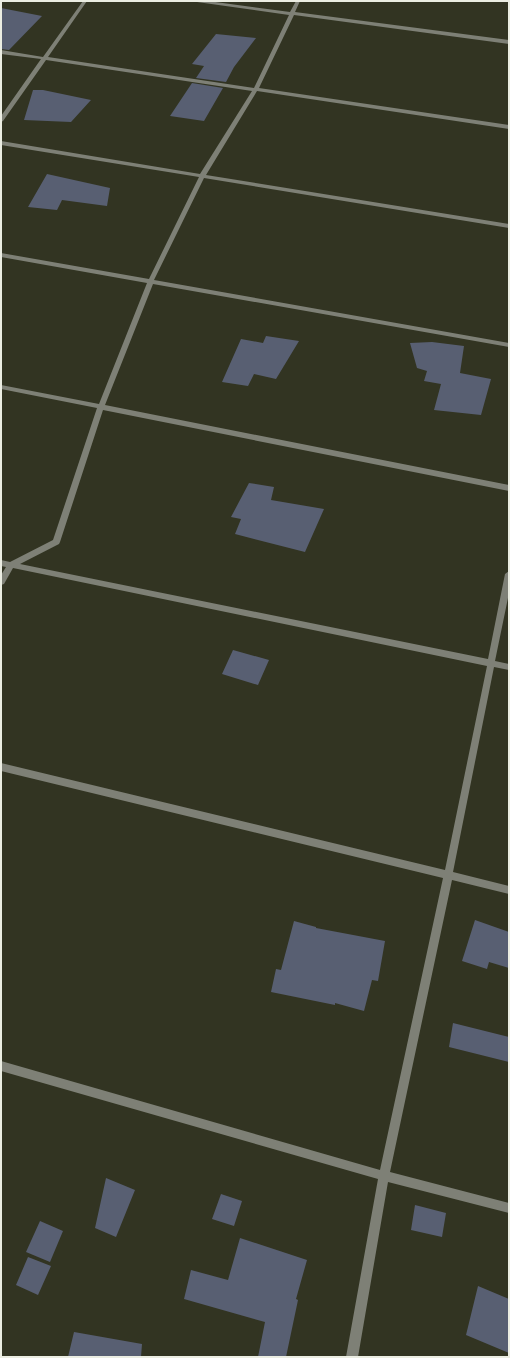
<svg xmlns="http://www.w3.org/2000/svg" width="510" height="1358" font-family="Mulish,sans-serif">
<rect width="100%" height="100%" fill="#323422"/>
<path fill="#585f72" d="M 1,8 L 42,16 L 9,50 L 1,49 Z
M 216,34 L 256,38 L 234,67 L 226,82 L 196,78 L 204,66 L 192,64 Z
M 192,83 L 223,88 L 204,121 L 170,116 Z
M 33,90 L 43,90 L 91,100 L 71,122 L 24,120 Z
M 47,174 L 110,188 L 107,206 L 62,200 L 57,210 L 28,207 Z
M 266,336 L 299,341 L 276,379 L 254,374 L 248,386 L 222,382 L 241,339 L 263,343 Z
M 432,342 L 464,346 L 460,373 L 491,379 L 481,415 L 434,410 L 441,384 L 424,381 L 427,371 L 417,368 L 410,343 Z
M 249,483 L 274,487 L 271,500 L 324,509 L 305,552 L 235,534 L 241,519 L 231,517 Z
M 233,650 L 269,660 L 258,685 L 222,674 Z
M 475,920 L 509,932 L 509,968 L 489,962 L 487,969 L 462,961 Z
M 294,921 L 316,927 L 316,928 L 385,941 L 378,981 L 372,980 L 364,1011 L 335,1003 L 335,1005 L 271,992 L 276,969 L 281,970 Z
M 453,1023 L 509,1037 L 509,1062 L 449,1047 Z
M 106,1178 L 135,1190 L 116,1237 L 95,1228 Z
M 221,1194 L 242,1201 L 234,1226 L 212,1219 Z
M 415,1205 L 446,1213 L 442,1237 L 411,1230 Z
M 40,1221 L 63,1231 L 50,1262 L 26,1252 Z
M 240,1238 L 307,1260 L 296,1299 L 298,1300 L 286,1357 L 258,1357 L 265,1322 L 184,1299 L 191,1270 L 228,1280 Z
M 28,1257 L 51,1266 L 38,1295 L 16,1285 Z
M 478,1286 L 509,1299 L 509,1353 L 466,1335 Z
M 74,1332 L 142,1344 L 141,1357 L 68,1357 Z"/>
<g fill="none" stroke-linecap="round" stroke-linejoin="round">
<path fill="#7e8076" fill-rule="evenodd" d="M 83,1 L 87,1 L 48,57 L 254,88 L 289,15 L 197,2 L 195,1 L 208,1 L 290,12 L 296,1 L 300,1 L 295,12 L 509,40 L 509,44 L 294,15 L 259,88 L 509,125 L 509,129 L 257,91 L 206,175 L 509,224 L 509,228 L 204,178 L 154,280 L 509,343 L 509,347 L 153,284 L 105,405 L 509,485 L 509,491 L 103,410 L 60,542 L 59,544 L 20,564 L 488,659 L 505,574 L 509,571 L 509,593 L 495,661 L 509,664 L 509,670 L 494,667 L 453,872 L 509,886 L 509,894 L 452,880 L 390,1172 L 509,1203 L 509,1213 L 388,1182 L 358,1357 L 346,1357 L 378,1179 L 1,1071 L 1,1061 L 380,1170 L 443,878 L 1,771 L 1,763 L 445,870 L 487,666 L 13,568 L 4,584 L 1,585 L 1,575 L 6,567 L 1,566 L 1,560 L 10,562 L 53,540 L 97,408 L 1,389 L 1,385 L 99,404 L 147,283 L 1,257 L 1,253 L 149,279 L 199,177 L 1,145 L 1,141 L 200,174 L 252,91 L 46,60 L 3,121 L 1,122 L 1,116 L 41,59 L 1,54 L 1,50 L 43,57 Z"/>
</g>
<rect width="510" height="1358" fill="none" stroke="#ebede2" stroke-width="4"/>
</svg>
